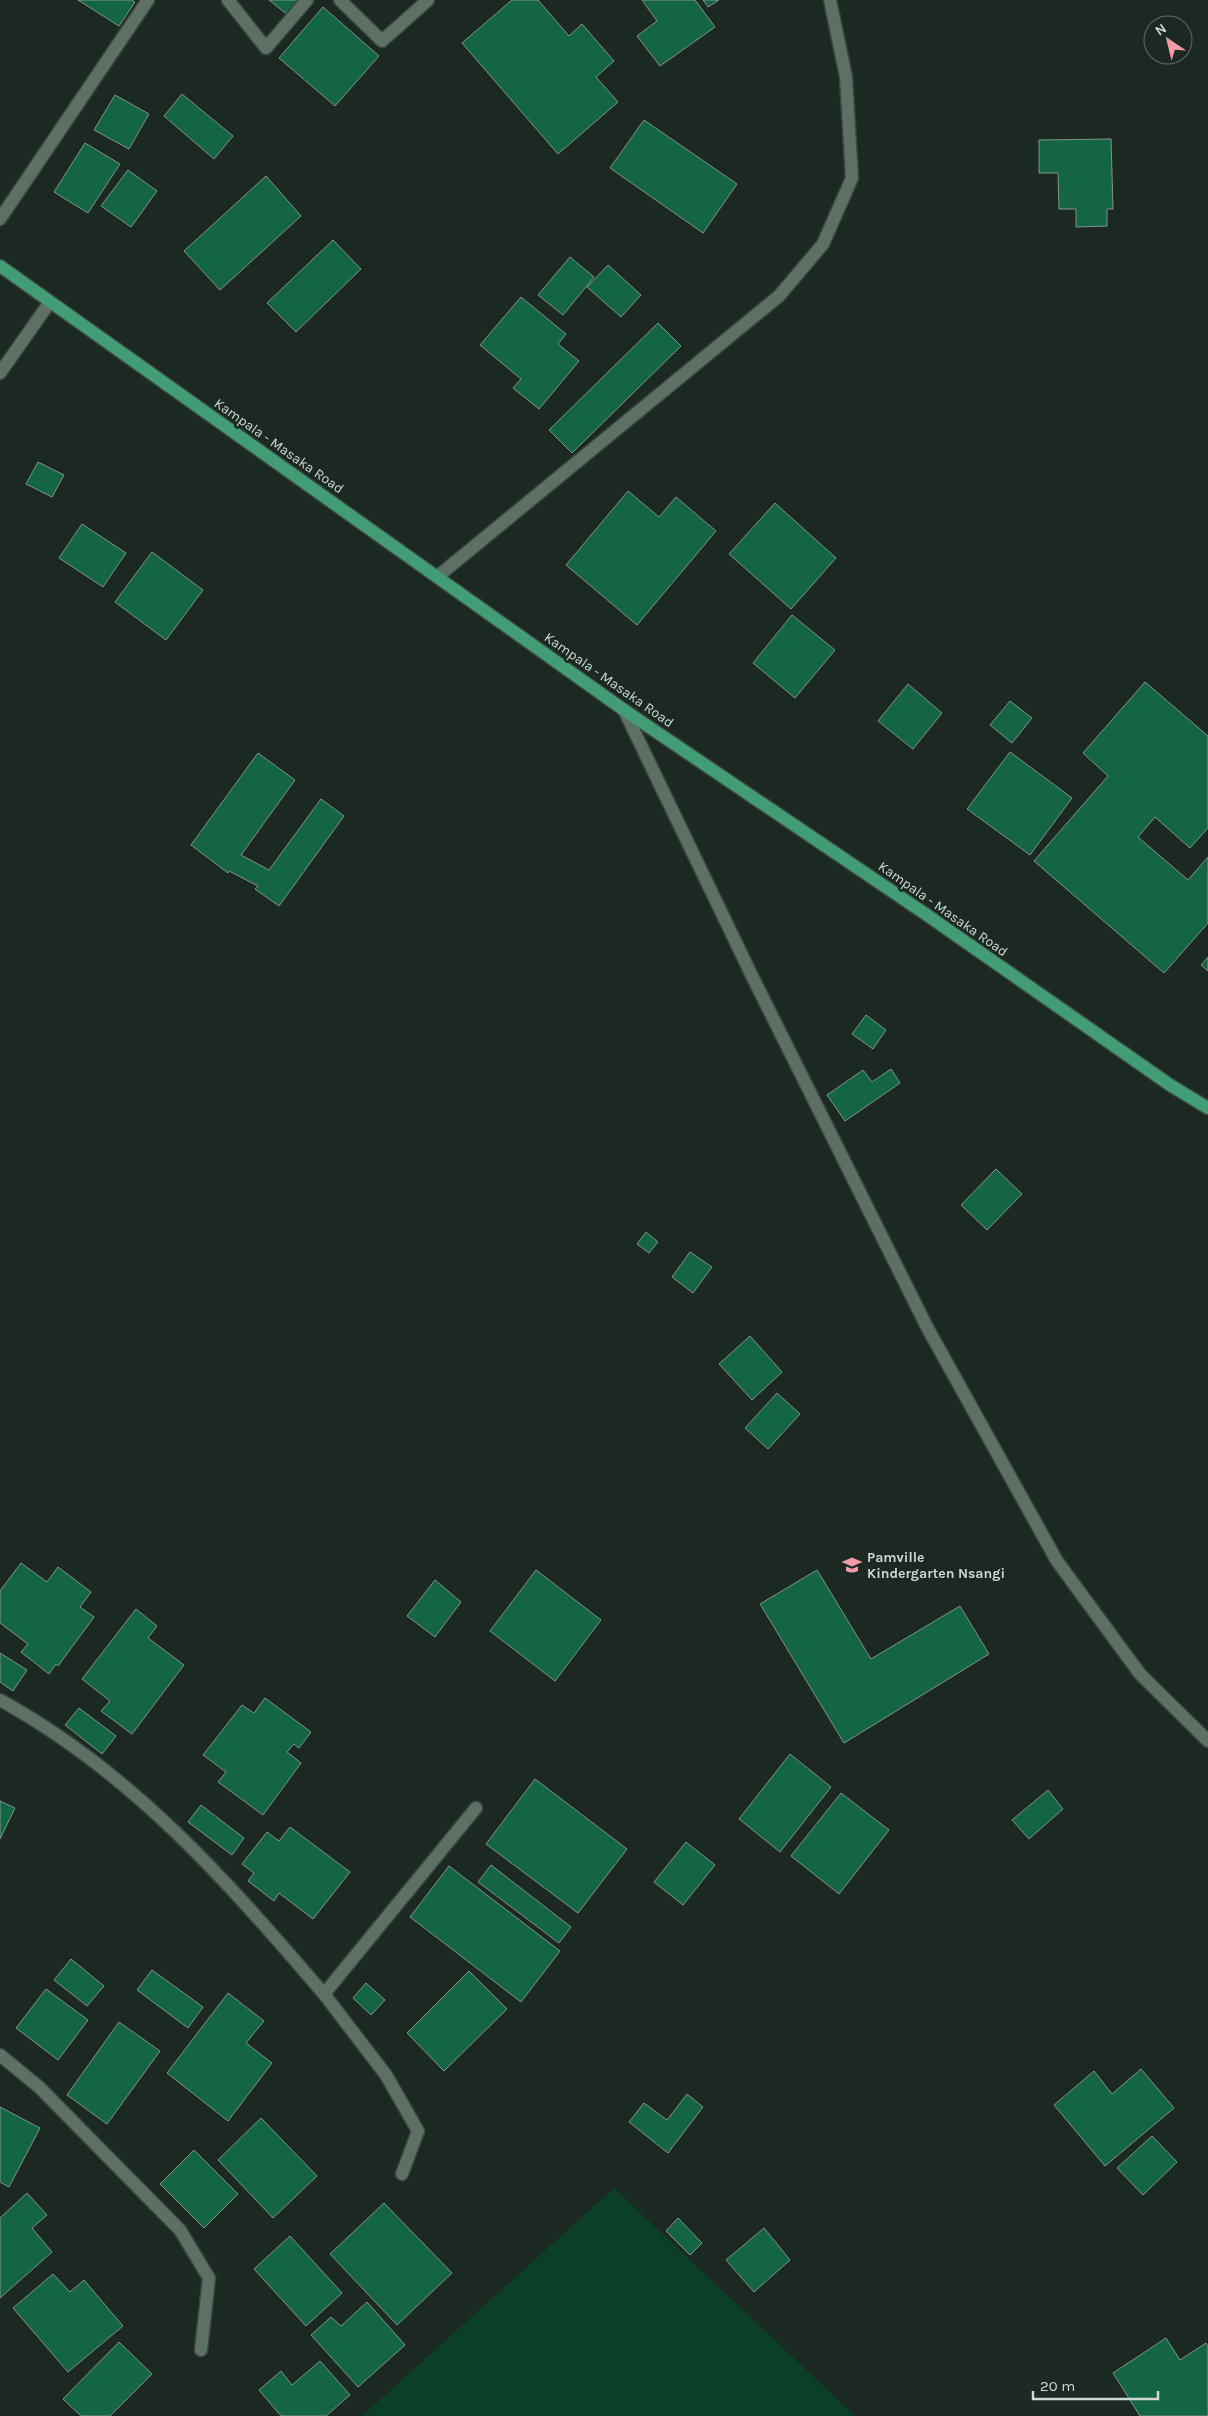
<svg xmlns="http://www.w3.org/2000/svg" width="1208" height="2416" font-family="Karla,sans-serif">
<rect width="100%" height="100%" fill="#1b2922"/>
<path fill="#0c3f2a" d="M 614,2188 L 855,2416 L 362,2416 Z"/>
<path fill="#146545" stroke="#83948b" d="M 78,0 L 132,0 L 135,2 L 119,26 Z
M 269,0 L 302,0 L 289,16 Z
M 512,0 L 538,0 L 569,36 L 582,24 L 614,61 L 596,77 L 618,102 L 558,154 L 462,43 Z
M 642,0 L 695,0 L 715,27 L 660,66 L 637,36 L 657,21 Z
M 703,0 L 719,0 L 708,7 Z
M 323,7 L 379,56 L 335,106 L 279,58 Z
M 182,94 L 233,136 L 214,159 L 164,116 Z
M 115,95 L 149,114 L 129,149 L 94,130 Z
M 644,120 L 737,184 L 703,233 L 610,168 Z
M 1111,139 L 1113,209 L 1107,209 L 1107,226 L 1076,227 L 1076,209 L 1059,209 L 1058,173 L 1039,173 L 1039,140 Z
M 85,143 L 120,164 L 88,213 L 54,192 Z
M 128,170 L 157,191 L 131,227 L 101,206 Z
M 266,176 L 301,216 L 220,290 L 184,251 Z
M 333,240 L 361,269 L 296,332 L 267,303 Z
M 570,257 L 594,277 L 563,315 L 538,295 Z
M 608,265 L 641,295 L 621,317 L 587,287 Z
M 521,297 L 566,334 L 558,344 L 579,361 L 539,409 L 513,388 L 521,379 L 480,345 Z
M 658,323 L 681,346 L 572,453 L 549,430 Z
M 38,462 L 64,475 L 52,497 L 26,484 Z
M 628,491 L 659,517 L 676,497 L 716,531 L 637,625 L 566,565 Z
M 775,503 L 836,558 L 791,609 L 729,554 Z
M 82,524 L 126,553 L 103,587 L 59,558 Z
M 152,552 L 203,590 L 166,640 L 115,602 Z
M 792,615 L 835,650 L 795,698 L 753,663 Z
M 1145,682 L 1208,736 L 1208,828 L 1190,848 L 1155,817 L 1138,837 L 1188,880 L 1208,857 L 1208,923 L 1164,973 L 1034,861 L 1108,776 L 1083,753 Z
M 908,684 L 942,713 L 913,749 L 878,721 Z
M 1010,701 L 1032,718 L 1012,743 L 990,725 Z
M 1010,752 L 1072,798 L 1030,855 L 967,809 Z
M 258,753 L 295,780 L 241,855 L 269,870 L 321,799 L 344,816 L 279,906 L 255,889 L 258,886 L 229,871 L 228,873 L 191,845 Z
M 1208,957 L 1208,971 L 1201,965 Z
M 866,1015 L 886,1030 L 873,1049 L 852,1034 Z
M 891,1069 L 900,1083 L 845,1121 L 827,1095 L 863,1070 L 872,1082 Z
M 996,1169 L 1022,1194 L 987,1230 L 961,1205 Z
M 646,1232 L 658,1242 L 649,1253 L 637,1244 Z
M 690,1252 L 712,1267 L 693,1293 L 672,1277 Z
M 750,1336 L 782,1372 L 752,1400 L 719,1364 Z
M 777,1393 L 800,1414 L 768,1449 L 745,1428 Z
M 21,1563 L 47,1582 L 58,1567 L 91,1592 L 80,1607 L 94,1617 L 58,1666 L 56,1664 L 49,1674 L 21,1652 L 28,1644 L 0,1623 L 0,1591 Z
M 536,1570 L 601,1620 L 555,1681 L 490,1631 Z
M 817,1570 L 871,1659 L 960,1606 L 989,1654 L 844,1743 L 760,1604 Z
M 435,1580 L 461,1602 L 435,1637 L 407,1616 Z
M 136,1609 L 157,1626 L 148,1638 L 184,1665 L 132,1734 L 101,1711 L 110,1701 L 82,1679 Z
M 0,1653 L 27,1670 L 13,1691 L 0,1682 Z
M 265,1698 L 311,1732 L 299,1748 L 294,1744 L 287,1752 L 301,1763 L 263,1815 L 218,1782 L 226,1772 L 203,1755 L 242,1705 L 254,1713 Z
M 79,1708 L 116,1736 L 102,1754 L 65,1725 Z
M 790,1754 L 831,1787 L 780,1852 L 739,1819 Z
M 535,1779 L 627,1849 L 578,1913 L 486,1844 Z
M 1048,1790 L 1063,1809 L 1029,1839 L 1012,1820 Z
M 841,1793 L 889,1830 L 839,1894 L 791,1856 Z
M 0,1801 L 15,1808 L 0,1839 Z
M 201,1805 L 244,1838 L 232,1855 L 188,1822 Z
M 290,1827 L 350,1872 L 313,1919 L 279,1893 L 274,1901 L 248,1881 L 254,1873 L 242,1864 L 267,1832 L 279,1841 Z
M 686,1842 L 715,1865 L 683,1905 L 654,1882 Z
M 491,1865 L 571,1927 L 559,1943 L 478,1882 Z
M 449,1866 L 560,1951 L 521,2002 L 410,1917 Z
M 71,1959 L 104,1986 L 87,2006 L 54,1980 Z
M 152,1970 L 203,2007 L 188,2028 L 137,1990 Z
M 469,1971 L 507,2009 L 444,2071 L 407,2033 Z
M 366,1983 L 385,2000 L 371,2015 L 353,1998 Z
M 46,1989 L 88,2020 L 58,2060 L 16,2028 Z
M 228,1993 L 264,2021 L 246,2043 L 272,2063 L 228,2121 L 167,2073 Z
M 119,2022 L 160,2051 L 107,2124 L 67,2095 Z
M 1141,2069 L 1174,2108 L 1105,2166 L 1054,2105 L 1094,2071 L 1112,2094 Z
M 687,2094 L 703,2107 L 668,2153 L 629,2122 L 644,2103 L 667,2120 Z
M 0,2107 L 40,2128 L 9,2187 L 0,2182 Z
M 261,2118 L 317,2176 L 273,2218 L 218,2160 Z
M 1152,2136 L 1177,2162 L 1143,2195 L 1117,2168 Z
M 194,2150 L 238,2194 L 204,2228 L 160,2184 Z
M 27,2193 L 47,2215 L 32,2228 L 52,2252 L 0,2298 L 0,2218 Z
M 384,2203 L 452,2273 L 397,2325 L 330,2254 Z
M 678,2218 L 702,2243 L 690,2255 L 666,2231 Z
M 764,2228 L 790,2260 L 754,2292 L 726,2260 Z
M 290,2236 L 342,2293 L 306,2326 L 254,2269 Z
M 53,2274 L 70,2292 L 84,2280 L 123,2326 L 68,2372 L 13,2308 Z
M 367,2302 L 405,2345 L 358,2387 L 311,2335 L 331,2317 L 341,2326 Z
M 1166,2338 L 1180,2360 L 1206,2343 L 1208,2346 L 1208,2416 L 1140,2416 L 1113,2373 Z
M 119,2342 L 152,2374 L 110,2416 L 81,2416 L 63,2399 Z
M 320,2361 L 350,2395 L 326,2416 L 281,2416 L 259,2390 L 281,2371 L 292,2385 Z"/>
<g fill="none" stroke-linecap="round" stroke-linejoin="round">
<g stroke="#3a453f" stroke-width="15">
<path id="service" d="M 0,373 L 50,302"/>
</g>
<g stroke="#3a453f" stroke-width="15">
<path id="minor" d="M 228,0 L 266,48 L 307,0
M 340,0 L 382,41 L 428,0
M 0,219 L 148,0
M 437,577 L 779,296 L 823,244 L 852,178 L 846,77 L 830,0
M 624,710 L 753,978 L 928,1329 L 1057,1561 L 1140,1674 L 1208,1741
M 0,1700 C 133,1773 227,1881 324,1994 L 476,1808
M 324,1994 L 386,2075 L 418,2131 L 402,2174
M 0,2055 L 39,2087 L 180,2230 L 209,2278 L 201,2350"/>
</g>
<g stroke="#3a453f" stroke-width="15">
<path id="primary" d="M 0,266 L 624,710 L 927,915 L 1170,1085 L 1208,1108"/>
</g>
<use href="#service" stroke="#5e6f66" stroke-width="12"/>
<use href="#minor" stroke="#5e6f66" stroke-width="12"/>
<use href="#primary" stroke="#429d77" stroke-width="12"/>
</g>
<defs>
<g id="school-bare" transform="scale(1.5)"><path d="M0-5L7-2L0 1L-7-2ZM-4 1L0 2.5L4 1V4Q0 6-4 4Z" fill="#f49aa6" stroke="#1b2922" stroke-width="2.5" paint-order="stroke"/></g>
</defs>
<g fill-rule="evenodd">
<use href="#school-bare" x="852" y="1565"/>
</g>
<g text-anchor="middle" dominant-baseline="central" stroke-width="5" stroke-linejoin="round" paint-order="stroke">
<g font-size="14" fill="#cfd8d3" stroke="#1b2922">
<text transform="translate(279 446) rotate(35)">Kampala - Masaka Road</text>
<text transform="translate(609 680) rotate(35)">Kampala - Masaka Road</text>
<text transform="translate(943 909) rotate(35)">Kampala - Masaka Road</text>
</g>
<g font-size="14" font-weight="bold" fill="#cfd8d3" stroke="#1b2922" text-anchor="start">
<text x="867" y="1557">Pamville<tspan x="867" dy="16">Kindergarten Nsangi</tspan></text>
</g>
</g>
<g transform="translate(1168 40) rotate(325)"><circle r="24" fill="#1b2922" stroke="#636f69"/>
<path d="M0-4L9 19L0 12L-9 19Z" fill="#f49aa6"/>
<text y="-8" font-size="14" font-weight="bold" text-anchor="middle" fill="#cfd8d3">N</text>
</g>
<path d="M1033 2391v8h125v-8" fill="none" stroke="#cfd8d3" stroke-width="2.5"/>
<text x="1040" y="2391" font-size="15" fill="#cfd8d3" stroke="#1b2922" stroke-width="4" paint-order="stroke">20 m</text>
</svg>
